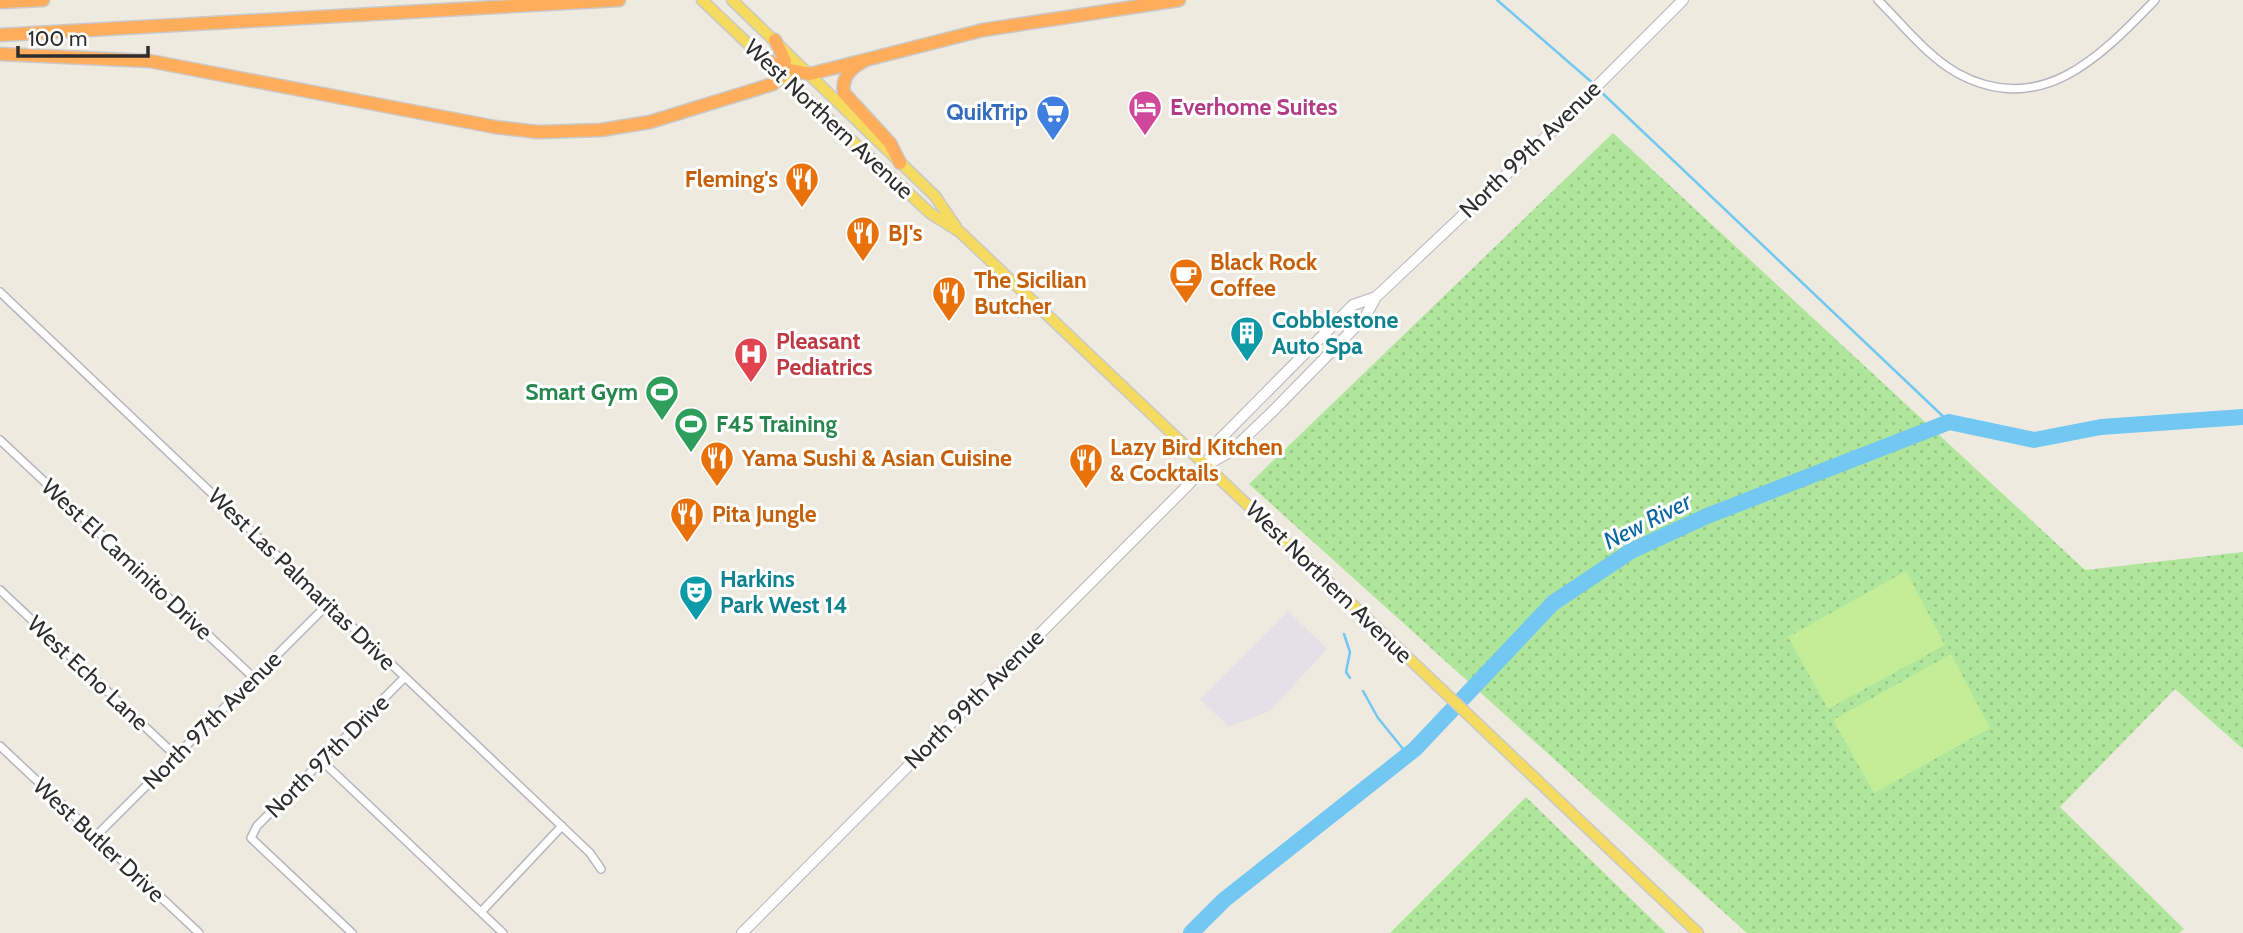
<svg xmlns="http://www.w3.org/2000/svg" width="2243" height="933" font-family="Cabin,sans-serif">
<defs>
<pattern id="grass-dots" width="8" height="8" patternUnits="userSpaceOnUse" patternTransform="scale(1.75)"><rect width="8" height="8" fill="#b0e69c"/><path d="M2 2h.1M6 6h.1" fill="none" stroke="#98c687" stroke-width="1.8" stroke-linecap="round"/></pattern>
</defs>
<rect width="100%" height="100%" fill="#efeae0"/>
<path fill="#e3e0e8" d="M 1288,611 L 1327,649 L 1270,711 L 1229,727 L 1200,699 Z"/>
<path fill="url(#grass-dots)" d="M 1613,133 L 2085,570 L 2243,552 L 2243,749 L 2175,689 L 2060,807 L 2184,929 L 2179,933 L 1747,933 L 1249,484 Z
M 1526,797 L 1666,933 L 1390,933 Z"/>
<path fill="#c4ed98" d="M 1906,571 L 1945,645 L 1828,709 L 1788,637 Z
M 1951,654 L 1990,728 L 1874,793 L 1833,720 Z"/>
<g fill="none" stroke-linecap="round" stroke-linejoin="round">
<path stroke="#72c8f2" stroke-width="2.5" d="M 1497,0 L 1595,85
M 1599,90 L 1949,422
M 1344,634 L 1350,652 L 1346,672 L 1350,678
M 1363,691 L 1378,718 L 1408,755"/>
<path stroke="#72c8f2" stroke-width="16" d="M 1191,933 L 1224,900 L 1415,749 L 1553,603 L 1631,551 L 1707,516 L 1949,422 L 2034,440 L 2101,427 L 2243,417"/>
<g stroke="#b4b5c1" stroke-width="10">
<path id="minor" d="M 1878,0 C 1902,24 1927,56 1957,73 C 2041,119 2101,56 2155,0
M 0,292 L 590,853 L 601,869
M 0,440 L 254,678
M 0,590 L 176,756
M 0,746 L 199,933
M 322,761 L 503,933
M 95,837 L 329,603
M 481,912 L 562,826
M 352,933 L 251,838 L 257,826 L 405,677"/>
</g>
<g stroke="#b4b5c1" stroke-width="12">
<path id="secondary" d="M 1206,465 L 1230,452 L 1272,412 L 1365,317 L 1376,297 L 1552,131 L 1683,0
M 742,933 L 1188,485 L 1206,465 L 1219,440 L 1353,305 L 1376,297"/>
</g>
<g stroke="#c9c9c9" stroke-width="13">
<path id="primary" d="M 702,0 L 766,61
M 732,0 L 935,196 L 956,227
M 778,72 L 930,213 L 960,232 L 1698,933"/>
</g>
<g stroke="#c9c9c9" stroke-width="15">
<path id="motorway" d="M 0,2 L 43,0
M 0,35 L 619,0
M 0,54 L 150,61 L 495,127 L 538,132 L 601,130 L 650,122 L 773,84 L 782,76 L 785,61 L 775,40
M 762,57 L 784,69 L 810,74 L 983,30 L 1179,0
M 864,61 C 851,68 841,77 844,93 L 890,143 L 900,163"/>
</g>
<use href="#minor" stroke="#fff" stroke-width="7"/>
<use href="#secondary" stroke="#fff" stroke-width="10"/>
<use href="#primary" stroke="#f5db5f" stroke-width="10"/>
<use href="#motorway" stroke="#ffad5b" stroke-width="12"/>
</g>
<defs>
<g id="hotel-pin" transform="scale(1.75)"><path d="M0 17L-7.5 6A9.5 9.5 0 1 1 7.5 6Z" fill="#d1479c" stroke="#fff"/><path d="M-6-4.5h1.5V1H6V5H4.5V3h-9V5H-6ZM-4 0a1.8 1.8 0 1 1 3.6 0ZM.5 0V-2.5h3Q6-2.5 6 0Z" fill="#fff"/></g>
<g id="supermarket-pin" transform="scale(1.75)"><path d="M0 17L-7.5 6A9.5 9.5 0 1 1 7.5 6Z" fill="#3f7fe0" stroke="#fff"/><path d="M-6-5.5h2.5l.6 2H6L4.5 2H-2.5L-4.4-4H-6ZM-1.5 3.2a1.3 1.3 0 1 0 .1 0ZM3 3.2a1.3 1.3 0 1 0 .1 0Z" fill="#fff"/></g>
<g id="restaurant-pin" transform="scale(1.75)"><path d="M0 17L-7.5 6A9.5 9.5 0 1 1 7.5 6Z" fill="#e8710a" stroke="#fff"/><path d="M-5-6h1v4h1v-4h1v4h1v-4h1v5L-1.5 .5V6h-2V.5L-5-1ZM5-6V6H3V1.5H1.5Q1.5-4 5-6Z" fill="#fff"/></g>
<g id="cafe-pin" transform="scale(1.75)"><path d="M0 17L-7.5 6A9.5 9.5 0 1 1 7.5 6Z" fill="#e8710a" stroke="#fff"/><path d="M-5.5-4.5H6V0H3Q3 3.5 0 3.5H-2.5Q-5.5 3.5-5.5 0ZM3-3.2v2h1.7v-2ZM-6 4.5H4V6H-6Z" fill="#fff"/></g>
<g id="building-pin" transform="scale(1.75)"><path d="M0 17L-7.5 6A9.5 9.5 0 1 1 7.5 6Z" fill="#0f9aa8" stroke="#fff"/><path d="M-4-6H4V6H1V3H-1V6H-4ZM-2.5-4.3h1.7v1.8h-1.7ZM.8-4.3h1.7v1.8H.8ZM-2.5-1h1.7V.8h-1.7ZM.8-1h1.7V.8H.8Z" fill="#fff"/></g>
<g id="hospital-pin" transform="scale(1.75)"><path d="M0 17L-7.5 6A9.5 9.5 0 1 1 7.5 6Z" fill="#e0444e" stroke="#fff"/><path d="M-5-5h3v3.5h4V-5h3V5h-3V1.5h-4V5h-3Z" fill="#fff"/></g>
<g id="stadium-pin" transform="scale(1.75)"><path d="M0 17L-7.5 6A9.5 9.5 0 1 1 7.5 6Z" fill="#2e9e5b" stroke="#fff"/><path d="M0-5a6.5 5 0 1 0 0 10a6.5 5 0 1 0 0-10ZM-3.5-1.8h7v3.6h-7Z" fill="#fff"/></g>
<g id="theatre-pin" transform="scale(1.75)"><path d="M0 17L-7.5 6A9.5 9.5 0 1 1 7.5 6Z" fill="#0f9aa8" stroke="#fff"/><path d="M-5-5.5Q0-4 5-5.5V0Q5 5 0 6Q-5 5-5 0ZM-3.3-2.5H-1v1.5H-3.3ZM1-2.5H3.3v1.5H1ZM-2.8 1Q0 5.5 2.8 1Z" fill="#fff"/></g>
</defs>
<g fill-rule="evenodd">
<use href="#hotel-pin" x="1145" y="107"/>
<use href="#supermarket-pin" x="1053" y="112"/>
<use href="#restaurant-pin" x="802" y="179"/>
<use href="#restaurant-pin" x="863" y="233"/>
<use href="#cafe-pin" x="1186" y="275"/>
<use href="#restaurant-pin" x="949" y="293"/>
<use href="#building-pin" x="1247" y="333"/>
<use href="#hospital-pin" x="751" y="354"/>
<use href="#stadium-pin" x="662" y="392"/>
<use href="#stadium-pin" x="691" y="424"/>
<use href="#restaurant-pin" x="717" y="458"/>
<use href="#restaurant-pin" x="1086" y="460"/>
<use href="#restaurant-pin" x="687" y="514"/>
<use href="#theatre-pin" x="696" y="592"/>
</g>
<g text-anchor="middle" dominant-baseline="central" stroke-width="6" stroke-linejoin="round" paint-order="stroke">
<g font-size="23" font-weight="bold" fill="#b23c85" stroke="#fff" text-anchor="start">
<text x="1170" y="107">Everhome Suites</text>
</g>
<g font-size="23" font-weight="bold" fill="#366cbe" stroke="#fff" text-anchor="end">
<text x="1028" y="112">QuikTrip</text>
</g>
<g font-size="23" fill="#2e2e2e" stroke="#fff">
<text transform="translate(829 119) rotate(43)">West Northern Avenue</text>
<text transform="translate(1530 149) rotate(-44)">North 99th Avenue</text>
<text transform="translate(127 559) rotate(43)">West El Caminito Drive</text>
<text transform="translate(302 579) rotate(44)">West Las Palmaritas Drive</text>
<text transform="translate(1329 582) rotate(44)">West Northern Avenue</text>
<text transform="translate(88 673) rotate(43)">West Echo Lane</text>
<text transform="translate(974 699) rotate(-45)">North 99th Avenue</text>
<text transform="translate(212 720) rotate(-45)">North 97th Avenue</text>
<text transform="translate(327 756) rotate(-45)">North 97th Drive</text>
<text transform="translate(99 840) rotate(43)">West Butler Drive</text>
</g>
<g font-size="23" font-weight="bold" fill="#c56008" stroke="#fff" text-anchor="start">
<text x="778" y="179" text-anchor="end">Fleming's</text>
<text x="888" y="233">BJ's</text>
<text x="1210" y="262">Black Rock<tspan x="1210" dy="26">Coffee</tspan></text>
<text x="974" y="280">The Sicilian<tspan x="974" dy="26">Butcher</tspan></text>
<text x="1110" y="447">Lazy Bird Kitchen<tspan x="1110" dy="26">&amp; Cocktails</tspan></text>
<text x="742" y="458">Yama Sushi &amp; Asian Cuisine</text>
<text x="712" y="514">Pita Jungle</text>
</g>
<g font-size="23" font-weight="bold" fill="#0d838f" stroke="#fff" text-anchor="start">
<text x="1272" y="320">Cobblestone<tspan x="1272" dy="26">Auto Spa</tspan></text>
<text x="720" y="579">Harkins<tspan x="720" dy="26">Park West 14</tspan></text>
</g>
<g font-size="23" font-weight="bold" fill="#be3a42" stroke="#fff" text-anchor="start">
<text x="776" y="341">Pleasant<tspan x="776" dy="26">Pediatrics</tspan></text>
</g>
<g font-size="23" font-weight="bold" fill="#27864d" stroke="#fff" text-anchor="end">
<text x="638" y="392">Smart Gym</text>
<text x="716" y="424" text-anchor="start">F45 Training</text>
</g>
<g font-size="24" font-style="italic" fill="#0a66a5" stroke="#fff">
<text transform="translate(1647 521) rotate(-27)">New River</text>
</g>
</g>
<path d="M18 46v10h130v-10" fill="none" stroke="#2e2e2e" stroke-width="3.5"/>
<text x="28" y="46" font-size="21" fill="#2e2e2e" stroke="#ffffff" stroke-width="5" paint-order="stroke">100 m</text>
</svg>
